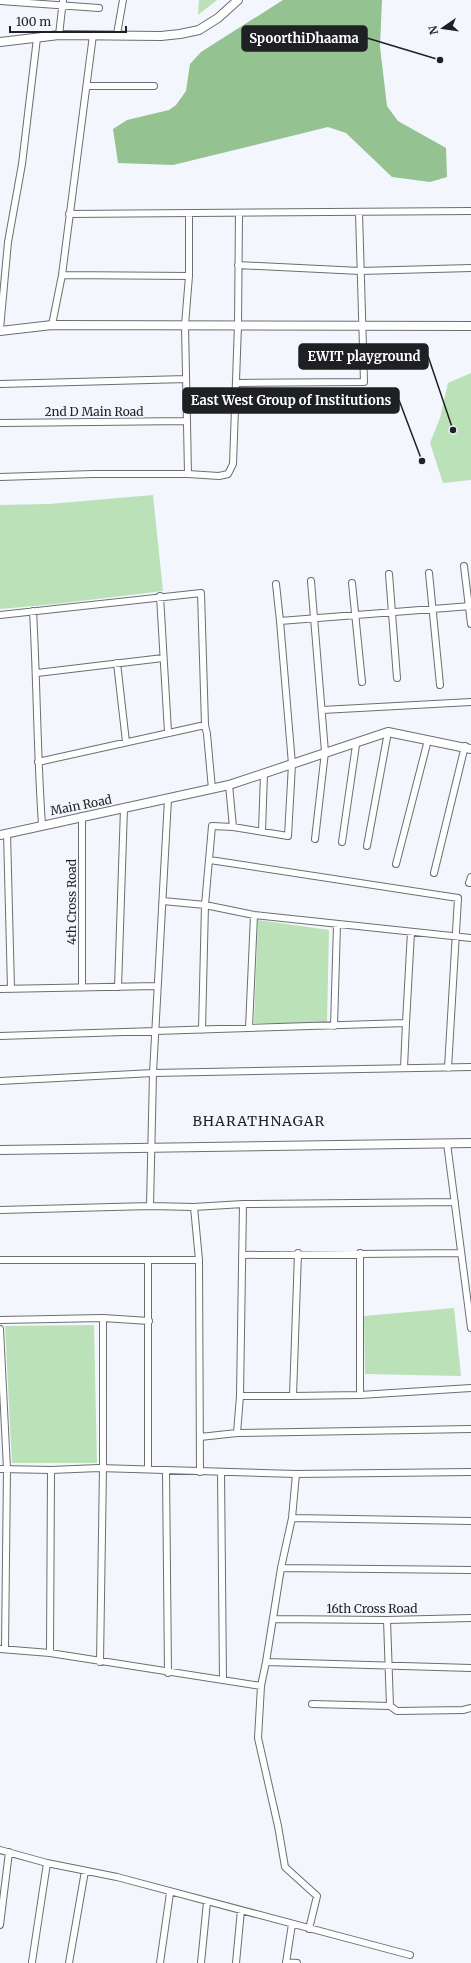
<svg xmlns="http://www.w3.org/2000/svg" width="471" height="1963" font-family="Merriweather,serif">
<rect width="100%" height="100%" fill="#f3f6fc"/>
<path fill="#bbe1b8" d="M 199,0 L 217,0 L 198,15 Z
M 471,373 L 471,480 L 443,483 L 430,443 L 440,418 L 448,383 Z
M 153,495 L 163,591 L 56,604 L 0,609 L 0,505 L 49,504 Z
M 258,920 L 329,930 L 327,1023 L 254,1023 Z
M 454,1308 L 461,1376 L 365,1374 L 364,1316 Z
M 94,1325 L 97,1463 L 12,1463 L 5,1326 Z"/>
<path fill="#95c291" d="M 283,0 L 382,0 L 380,47 L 387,106 L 398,121 L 446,148 L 447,177 L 430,182 L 392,177 L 346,133 L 328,127 L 173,165 L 118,163 L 113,129 L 127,120 L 169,110 L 176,105 L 186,91 L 190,64 L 201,52 Z"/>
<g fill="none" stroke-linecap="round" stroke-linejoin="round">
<g stroke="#6c6e74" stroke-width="8">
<path id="minor" d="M 0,1 L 99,8
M 117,34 L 123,0
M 59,35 L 63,0
M 87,86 L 154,86
M 69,214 L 471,211
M 238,265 L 360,271 L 471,268
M 62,275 L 189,276
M 52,325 L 62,275 L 93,35
M 0,329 L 8,242 L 22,164 L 37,38
M 236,383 L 364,382 L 359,213
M 0,384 L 186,379
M 0,423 L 187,421
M 188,474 L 185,325 L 189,276 L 189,214
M 0,477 L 93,474 L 188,474 L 219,476 L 228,474 L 233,464 L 238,325 L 239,214
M 464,566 L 471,624
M 429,573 L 440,685
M 389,574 L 397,678
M 311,581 L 325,752 L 315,839
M 352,583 L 362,682
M 276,584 L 280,621
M 160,596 L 168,732
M 33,611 C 37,682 37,754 42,825
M 0,615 L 201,593 L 205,725 L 207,734 L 212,789
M 117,663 L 126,742
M 37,673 L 163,658
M 322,710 L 471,702
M 38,762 L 205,725
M 229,785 L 233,827
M 262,831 L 264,774
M 7,833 L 11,989
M 342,842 L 356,745
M 367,846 L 388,732
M 210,860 L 458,898 L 448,1068
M 396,864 L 428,740
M 434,873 L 465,746
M 469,883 L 471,877
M 163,901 L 205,905 L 254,915 L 471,938
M 118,987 L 124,808
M 82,988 L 82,816
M 0,989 L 157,986
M 334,1026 L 337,925
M 249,1028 L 254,915
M 202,1030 L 205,905 L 212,826 L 233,827 L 288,836 L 292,764 L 280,621 L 471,606
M 0,1036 L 406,1023 L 411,932
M 404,1068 L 406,1023
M 0,1081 L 153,1073 L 471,1067
M 447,1143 L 471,1328
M 243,1204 L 240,1396 L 293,1396
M 150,1206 L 153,1073 L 168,799
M 194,1207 L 199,1260 L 200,1472
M 0,1210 L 150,1206 L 194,1207 L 243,1204 L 455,1202
M 298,1253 L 293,1396 L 360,1395 L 471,1388
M 242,1255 L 461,1253
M 0,1260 L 199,1260
M 148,1260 L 148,1469
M 0,1320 L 103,1318 L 149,1321
M 0,1329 L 7,1469 L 5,1649
M 360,1395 L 360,1253
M 237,1433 L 240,1396
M 200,1437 L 237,1433 L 471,1429
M 0,1469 L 51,1470 L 99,1468 L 296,1474 L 471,1472
M 166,1471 L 168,1673
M 221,1472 L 223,1680
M 292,1518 L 471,1521
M 281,1568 L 471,1570
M 273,1619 L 387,1620 L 471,1618
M 387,1620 L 390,1706 L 397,1711 L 463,1710 L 471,1708
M 0,1649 L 50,1653 L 261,1686 L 266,1662 L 281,1568 L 292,1518 L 296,1474
M 50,1653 L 51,1470
M 100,1662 L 103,1468 L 103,1318
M 266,1662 L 471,1668
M 261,1686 L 258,1738 L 278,1826 L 285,1867 L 317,1896 L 309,1929
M 312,1704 L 390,1706
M 0,1850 L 47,1863
M 0,1925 L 9,1852
M 32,1962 L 47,1863 L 117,1877 L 410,1955
M 286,1962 L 297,1963
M 69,1963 L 85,1871
M 160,1963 L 170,1893
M 201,1963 L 207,1902
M 236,1963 L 241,1910
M 286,1963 L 292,1924"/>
</g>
<g stroke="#6c6e74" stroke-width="10">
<path id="tertiary" d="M 0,42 L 59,35 L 161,36 L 180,34 L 199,30 L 218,18 L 238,0
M 0,331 L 52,325 L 471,326
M 0,835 L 229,785 L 388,732 L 471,749
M 0,1150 L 471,1143"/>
</g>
<use href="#minor" stroke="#fff" stroke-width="6"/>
<use href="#tertiary" stroke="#fff" stroke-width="8"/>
</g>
<g text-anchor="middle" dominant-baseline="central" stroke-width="3" stroke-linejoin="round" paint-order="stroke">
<g font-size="12" fill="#1f2023" stroke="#f3f6fc">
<text x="94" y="411">2nd D Main Road</text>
<text transform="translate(81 805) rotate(-11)">Main Road</text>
<text transform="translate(71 902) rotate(-90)">4th Cross Road</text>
<text x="372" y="1608">16th Cross Road</text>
</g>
<g font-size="14" letter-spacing="1" fill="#1f2023" stroke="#f3f6fc">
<text x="259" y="1121">BHARATHNAGAR</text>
</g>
</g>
<path fill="none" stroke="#1f2023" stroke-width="1.5" d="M440 60L367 38M453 430L428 356M422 461L399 400"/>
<g fill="#1f2023" stroke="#f3f6fc" stroke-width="1.5">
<circle cx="440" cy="60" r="4"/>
<circle cx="453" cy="430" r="4"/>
<circle cx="422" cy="461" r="4"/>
</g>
<g fill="#1f2023" stroke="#1f2023" stroke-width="1.5">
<rect x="242" y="26" width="125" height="25" rx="4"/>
<rect x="299" y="344" width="129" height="25" rx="4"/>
<rect x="183" y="388" width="216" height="25" rx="4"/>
</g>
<g font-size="13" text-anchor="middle" font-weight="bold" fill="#fff">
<text x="304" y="43">SpoorthiDhaama</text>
<text x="364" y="361">EWIT playground</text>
<text x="291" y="405">East West Group of Institutions</text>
</g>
<g transform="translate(443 28) rotate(257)" stroke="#f3f6fc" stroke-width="3" paint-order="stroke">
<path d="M0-3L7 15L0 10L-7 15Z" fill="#1f2023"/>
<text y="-6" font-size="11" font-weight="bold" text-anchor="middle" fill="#1f2023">N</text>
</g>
<path d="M10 26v6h116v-6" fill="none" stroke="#1f2023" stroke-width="2"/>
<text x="16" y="26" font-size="12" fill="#1f2023" stroke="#f3f6fc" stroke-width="3" paint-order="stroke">100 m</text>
</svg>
